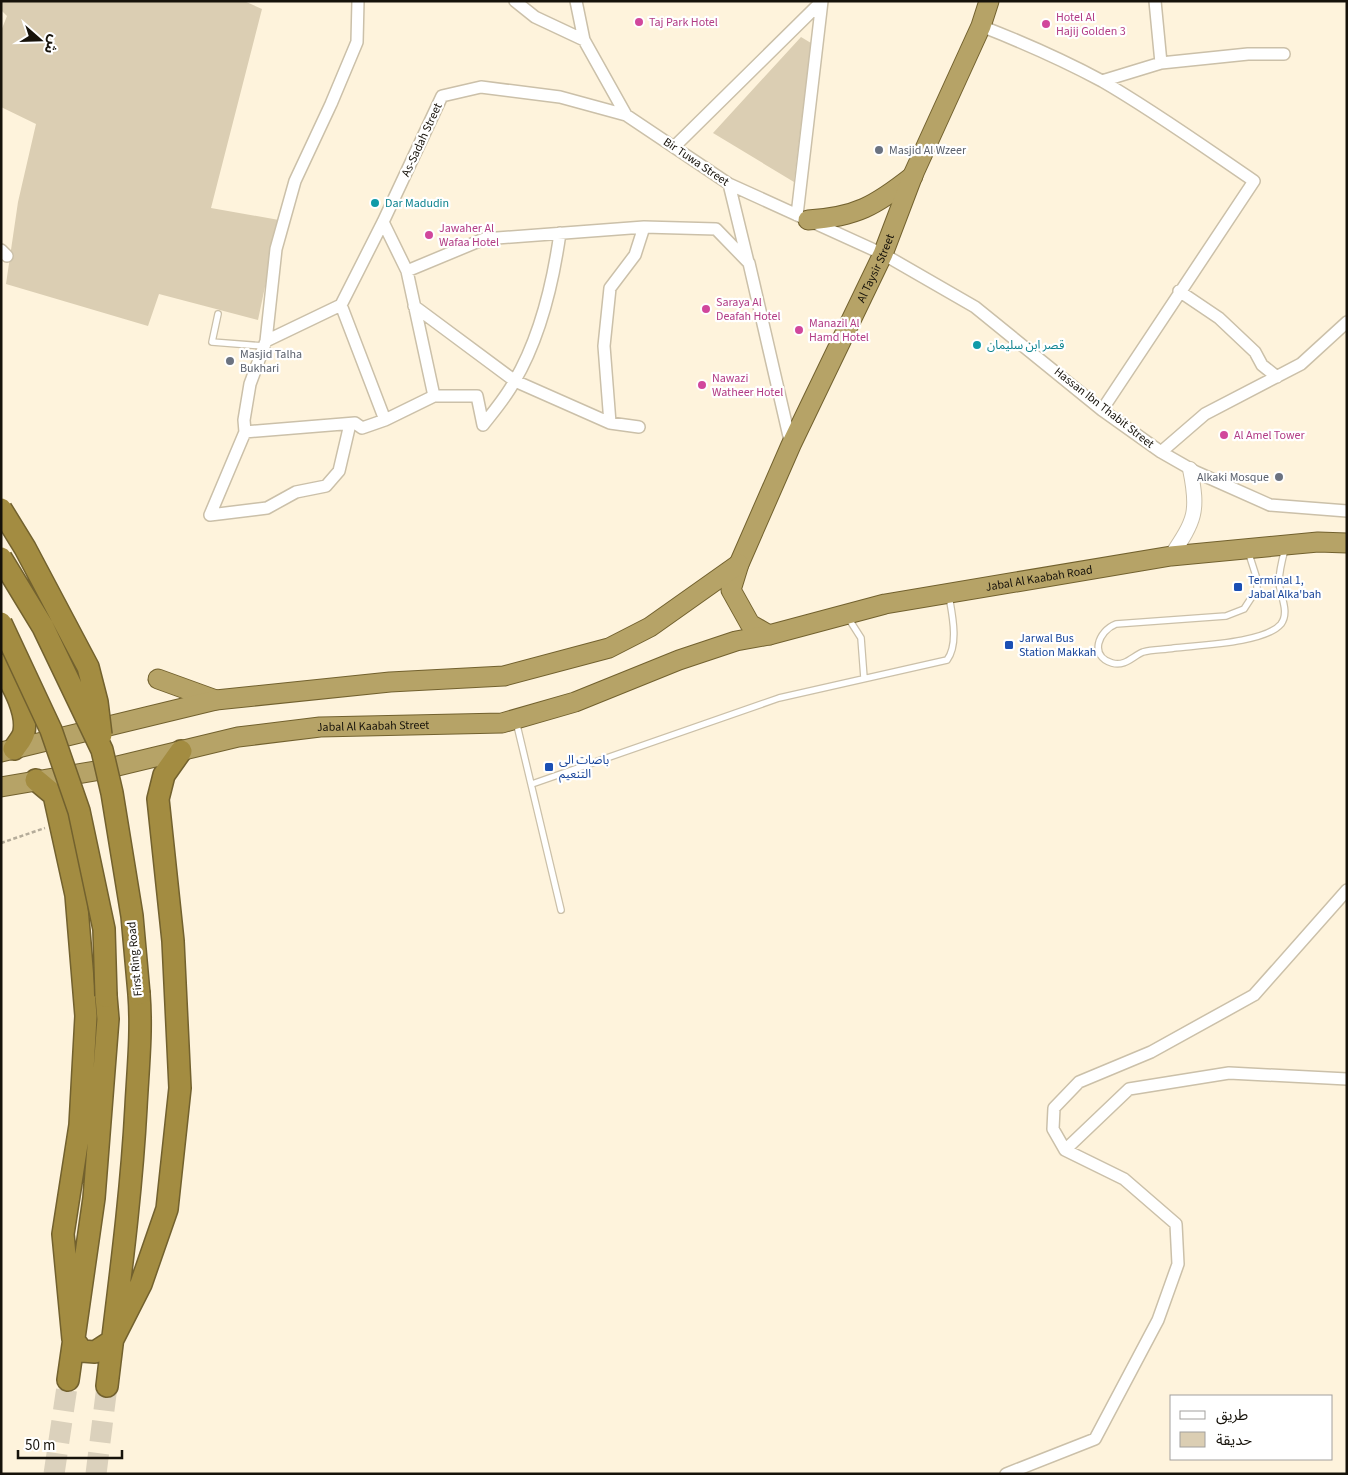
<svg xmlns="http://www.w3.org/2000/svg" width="1348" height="1475" font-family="'Source Sans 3','Noto Sans Arabic',sans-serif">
<rect width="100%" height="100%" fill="#fef3dc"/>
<path fill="#dbceb3" d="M 1,1 L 244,1 L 262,9 L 211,208 L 279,220 L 258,320 L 159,294 L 148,326 L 6,284 L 18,202 L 36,124 L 1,107 L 1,31 L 7,16 L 1,10 Z
M 801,37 L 811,43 L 794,182 L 713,133 Z"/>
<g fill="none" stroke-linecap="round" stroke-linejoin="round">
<path stroke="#dbd1bc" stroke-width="21" stroke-dasharray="21 11" stroke-linecap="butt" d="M 54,1474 L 68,1380
M 96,1474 L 107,1386"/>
<g stroke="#cbc0a9" stroke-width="8">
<path id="service" d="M 218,314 L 212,342 L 264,346
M 1248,551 L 1257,579 L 1257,589 L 1244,609 L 1226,616 L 1116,624 C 1098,631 1089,656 1112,663 C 1125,667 1133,656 1143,652 C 1153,649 1164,650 1174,648 C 1199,645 1265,643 1281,624 C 1290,612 1280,595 1279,583 C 1279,571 1282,560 1285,549
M 847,616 L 861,638 L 864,678
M 516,721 L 561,910
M 532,784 L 779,698 L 947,660 C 959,644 952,614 949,596"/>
</g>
<g stroke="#cbc0a9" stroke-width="14">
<path id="minor" d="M 515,1 L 535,17 L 584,40
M 576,1 L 584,40 L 626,115 L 729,184 L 883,254 L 975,307 L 1102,410 L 1161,452 L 1196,472 L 1270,505 L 1347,511
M 1155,1 L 1161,63
M 981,26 C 1022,42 1063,60 1102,81 C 1154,111 1204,147 1254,181 L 1102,410
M 1102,81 L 1161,63 L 1248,54 L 1284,54
M 674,147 L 822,1
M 729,184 L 748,262
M 797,215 L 822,1
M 383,222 L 407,271 L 484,239 L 644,227
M 1,250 L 7,256
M 1179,291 L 1219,318 L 1255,352 L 1262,365 L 1277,377
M 414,306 L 515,381 L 610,423 L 639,427
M 266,341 L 341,305 L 383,222 L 442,96 L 481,87 L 560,97 L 626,115
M 434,396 L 477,396 L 483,425
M 385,420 L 434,396 L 407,271
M 610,423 L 604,346 L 610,288 L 635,255 L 644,227 L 716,229 L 749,263 L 791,445
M 483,425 C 494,411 506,397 514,382 C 540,338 553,283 560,233
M 245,432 L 355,423 L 362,428 L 385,420 L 341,305
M 1161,452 L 1205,414 L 1301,364 L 1347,322
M 210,515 L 245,432 L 244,420 L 250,384 L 266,341 L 276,249 L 295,181 L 331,104 L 357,42 L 358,1
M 210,515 L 267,508 L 296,492 L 326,486 L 339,471 L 350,424
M 1065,1150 L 1129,1089 L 1229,1073 L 1347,1079
M 1006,1474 L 1095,1439 L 1158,1320 L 1178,1264 L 1176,1224 L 1124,1179 L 1065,1150 L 1053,1129 L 1054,1108 L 1079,1082 L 1151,1052 L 1254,995 L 1347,890"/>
</g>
<g stroke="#cbc0a9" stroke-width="16">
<path id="tertiary" d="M 1171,556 C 1195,520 1199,512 1190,469"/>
</g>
<g stroke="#72612e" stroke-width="21">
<g id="trunk">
<path d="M 808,220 C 856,217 875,206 913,176"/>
<path id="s1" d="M 769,635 L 750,624 L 731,590 L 739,564 L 791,445 L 883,254 L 913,175 L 981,26 L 989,1"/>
<path d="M 158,679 L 216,700"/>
<path d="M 1,752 L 216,700 L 390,682 L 504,676 L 609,648 L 650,627 L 739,564"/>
<path id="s2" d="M 1,787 L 101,770 L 238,737 L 320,727 L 502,723 L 575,702 L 679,660 L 736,641 L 769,635 L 885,604 L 1171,556 L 1318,542 L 1347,543"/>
</g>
</g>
<g stroke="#72612e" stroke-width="24">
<path id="motorway" d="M 1,665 C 11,683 28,710 24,732 C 23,738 17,744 14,749
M 36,780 L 54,795 L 76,895 L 86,1016 L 80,1125 L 63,1234 L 73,1339 L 82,1351 L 95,1352 L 112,1341 L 141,1284 L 167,1209 L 180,1088 L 173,941 L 158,799 L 164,775 L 181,751
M 68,1380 L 94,1198 L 108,1019 L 106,996
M 107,1386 C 118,1293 131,1201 136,1107 C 138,1069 142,1032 139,994"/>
</g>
<path stroke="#b5ac9a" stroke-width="2.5" stroke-dasharray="4 2.5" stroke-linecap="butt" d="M 1,843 L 45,828"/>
<use href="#service" stroke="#fff" stroke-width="5.5"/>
<use href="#minor" stroke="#fff" stroke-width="11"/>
<use href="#tertiary" stroke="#fff" stroke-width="14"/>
<use href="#trunk" stroke="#b6a367" stroke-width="19"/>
<use href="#motorway" stroke="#a38c41" stroke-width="21"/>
<g stroke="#72612e" stroke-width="24" stroke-linecap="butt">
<path id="motorway-bridge" d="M 1,509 L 25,548 L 88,667 L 97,702 L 101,735
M 1,558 L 43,627 L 102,750 L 112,793 L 132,916 L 139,994
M 1,623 L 51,730 L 79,811 L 104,929 L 106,996"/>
</g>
<use href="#motorway-bridge" stroke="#a38c41" stroke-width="21"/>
</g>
<g fill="#d1479c" stroke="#fff" stroke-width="2">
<circle cx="639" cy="22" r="5"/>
<circle cx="1046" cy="24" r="5"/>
<circle cx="429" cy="235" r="5"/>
<circle cx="706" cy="309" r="5"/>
<circle cx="799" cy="330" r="5"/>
<circle cx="702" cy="385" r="5"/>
<circle cx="1224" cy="435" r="5"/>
</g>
<g fill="#6b7280" stroke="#fff" stroke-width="2">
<circle cx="879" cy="150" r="5"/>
<circle cx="230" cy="361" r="5"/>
<circle cx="1279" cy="477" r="5"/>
</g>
<g fill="#0f9aa8" stroke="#fff" stroke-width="2">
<circle cx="375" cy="203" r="5"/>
<circle cx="977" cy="345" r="5"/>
</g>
<g fill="#1a4fb4" stroke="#fff" stroke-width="2">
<rect x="1233" y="582" width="10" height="10" rx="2.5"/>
<rect x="1004" y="640" width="10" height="10" rx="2.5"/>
<rect x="544" y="762" width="10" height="10" rx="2.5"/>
</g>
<g text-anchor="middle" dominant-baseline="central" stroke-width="4.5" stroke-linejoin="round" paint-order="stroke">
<g font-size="12" fill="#b23c85" stroke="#fff" text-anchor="start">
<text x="1056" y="17">Hotel Al<tspan x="1056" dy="14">Hajij Golden 3</tspan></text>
<text x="649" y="22">Taj Park Hotel</text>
<text x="439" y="228">Jawaher Al<tspan x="439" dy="14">Wafaa Hotel</tspan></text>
<text x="716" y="302">Saraya Al<tspan x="716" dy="14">Deafah Hotel</tspan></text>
<text x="809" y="323">Manazil Al<tspan x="809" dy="14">Hamd Hotel</tspan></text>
<text x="712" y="378">Nawazi<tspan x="712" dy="14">Watheer Hotel</tspan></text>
<text x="1234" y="435">Al Amel Tower</text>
</g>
<g font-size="12" fill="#16120a" stroke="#fff">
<text transform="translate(422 140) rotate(-65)">As-Sadah Street</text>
<text transform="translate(696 162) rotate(34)">Bir Tuwa Street</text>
<text stroke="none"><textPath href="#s1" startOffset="414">Al Taysir Street</textPath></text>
<text transform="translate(1104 408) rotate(38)">Hassan Ibn Thabit Street</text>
<text stroke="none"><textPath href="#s2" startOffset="1065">Jabal Al Kaabah Road</textPath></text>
<text stroke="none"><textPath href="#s2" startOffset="378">Jabal Al Kaabah Street</textPath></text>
<text transform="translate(135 959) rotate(-95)">First Ring Road</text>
</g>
<g font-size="12" fill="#5b616d" stroke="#fff" text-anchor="start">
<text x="889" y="150">Masjid Al Wzeer</text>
<text x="240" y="354">Masjid Talha<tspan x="240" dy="14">Bukhari</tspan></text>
<text x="1269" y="477" text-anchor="end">Alkaki Mosque</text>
</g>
<g font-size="12" fill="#0d838f" stroke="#fff" text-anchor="start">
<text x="385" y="203">Dar Madudin</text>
<text x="987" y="345">قصر ابن سليمان</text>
</g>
<g font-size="12" fill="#164399" stroke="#fff" text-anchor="start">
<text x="1248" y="580">Terminal 1,<tspan x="1248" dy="14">Jabal Alka'bah</tspan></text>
<text x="1019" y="638">Jarwal Bus<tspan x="1019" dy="14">Station Makkah</tspan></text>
<text x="559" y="760">باصات الى<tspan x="559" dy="14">التنعيم</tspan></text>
</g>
</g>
<rect width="1348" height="1475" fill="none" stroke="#16120a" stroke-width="5"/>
<rect x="1170" y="1395" width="162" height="65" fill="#ffffff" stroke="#a2a09d"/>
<rect x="1180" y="1411" width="25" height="8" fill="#ffffff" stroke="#a2a09d"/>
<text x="1216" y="1420" font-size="15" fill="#16120a">طريق</text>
<rect x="1180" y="1432" width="25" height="15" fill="#dbceb3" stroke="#a2a09d"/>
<text x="1216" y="1445" font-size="15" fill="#16120a">حديقة</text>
<g transform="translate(40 40) rotate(110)" stroke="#ffffff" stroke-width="4" paint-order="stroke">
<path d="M0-4L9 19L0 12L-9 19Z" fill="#16120a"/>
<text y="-8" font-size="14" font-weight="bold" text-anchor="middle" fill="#16120a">ش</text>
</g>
<path d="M18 1450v8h104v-8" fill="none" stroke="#16120a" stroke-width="2.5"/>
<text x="25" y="1450" font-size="15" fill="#16120a" stroke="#ffffff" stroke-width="4" paint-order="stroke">50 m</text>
</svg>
